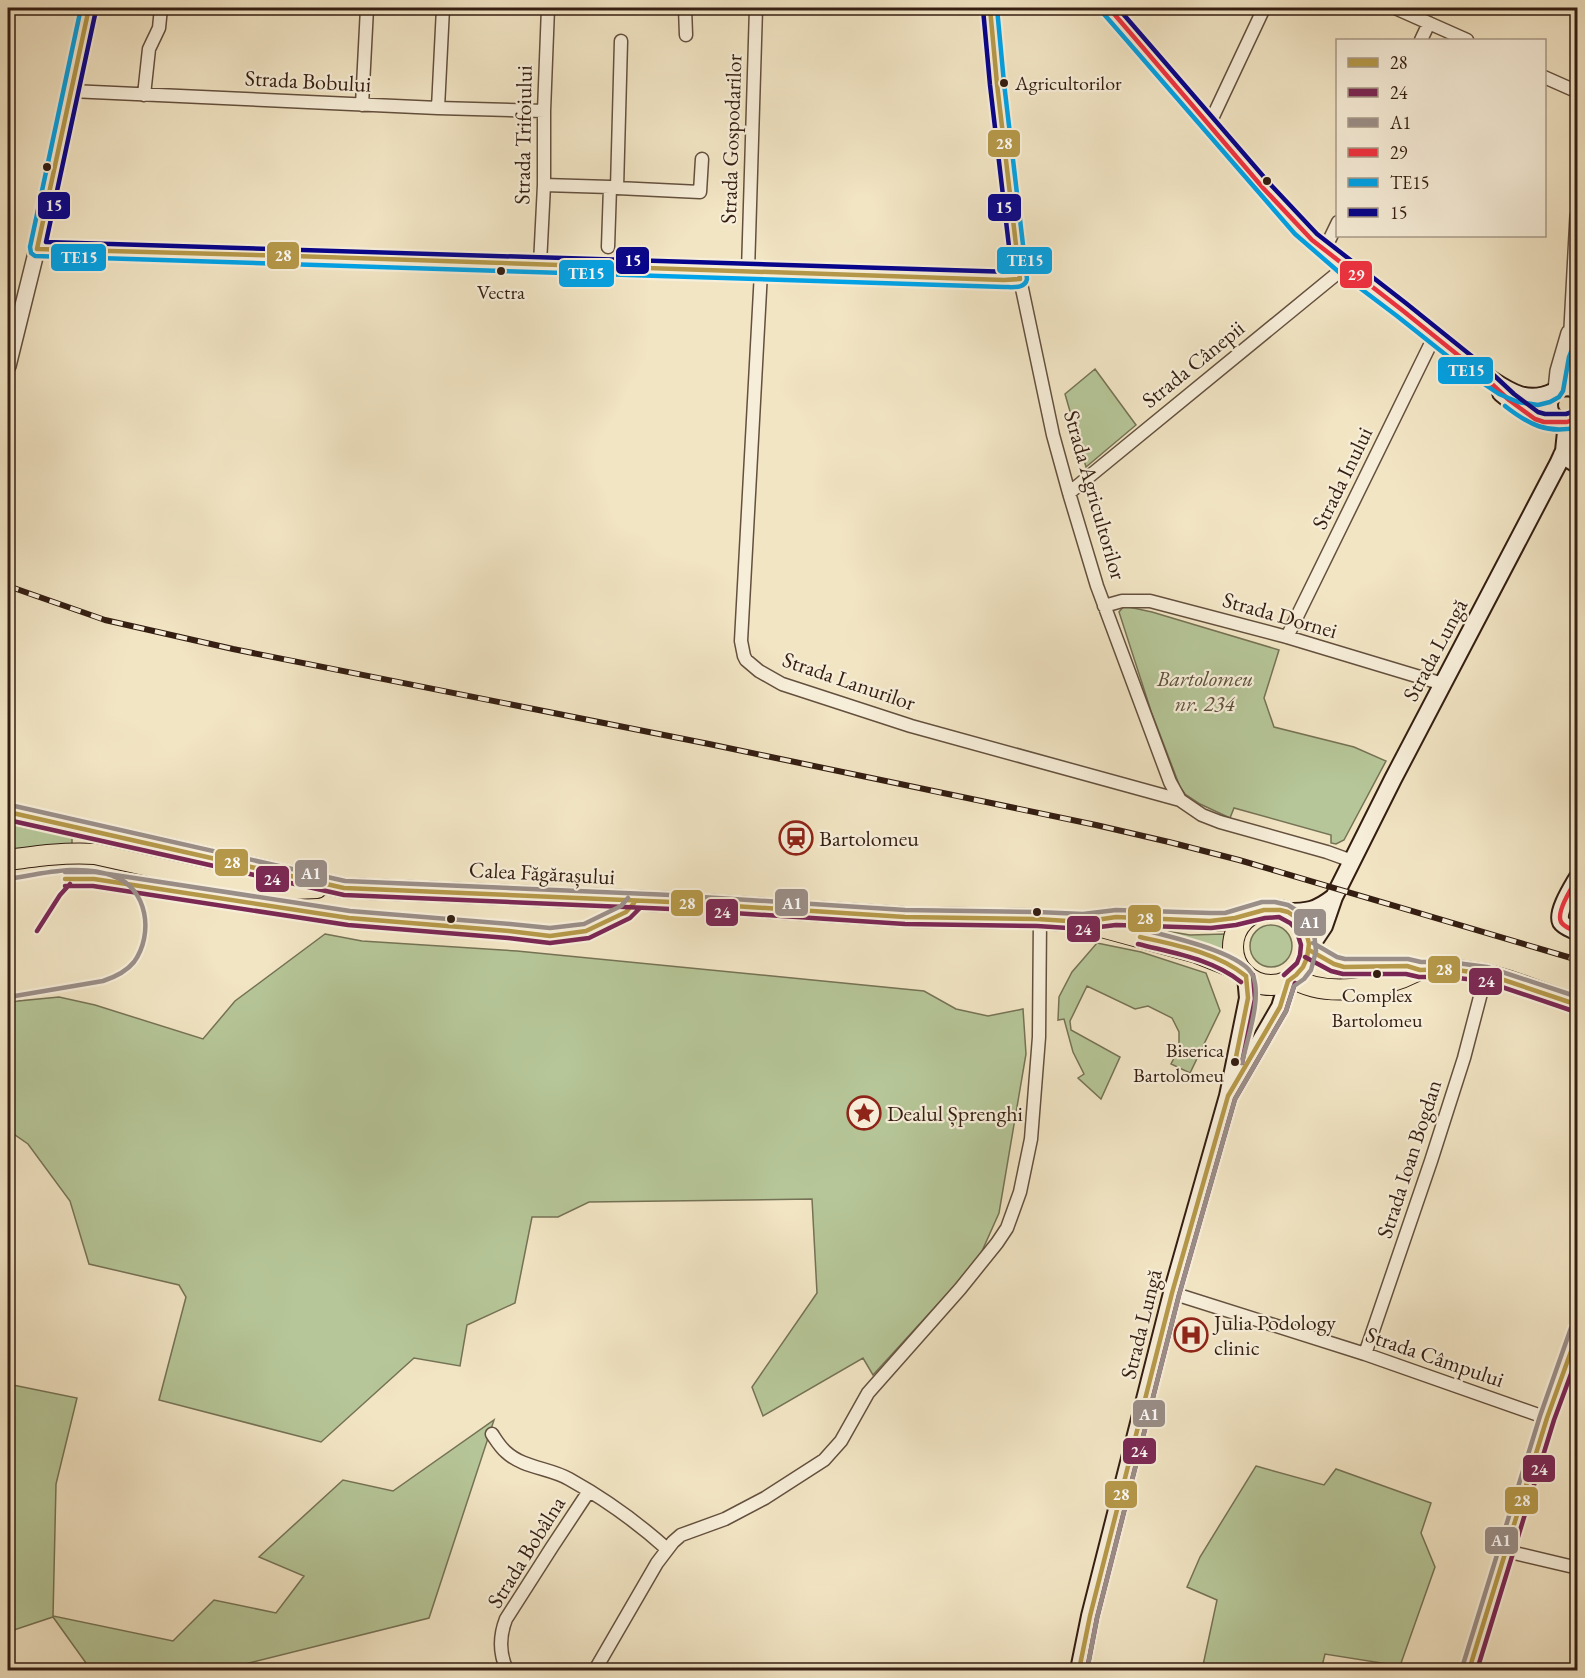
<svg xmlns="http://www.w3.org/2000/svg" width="1585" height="1678" font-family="'EB Garamond',serif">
  <rect width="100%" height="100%" fill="#f2e5c4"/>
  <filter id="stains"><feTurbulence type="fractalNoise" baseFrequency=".00333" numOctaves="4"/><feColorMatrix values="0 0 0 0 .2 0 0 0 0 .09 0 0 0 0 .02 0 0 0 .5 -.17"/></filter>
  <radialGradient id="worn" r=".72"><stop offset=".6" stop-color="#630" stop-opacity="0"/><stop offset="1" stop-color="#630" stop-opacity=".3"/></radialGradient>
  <path fill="#b6c698" stroke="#757255" stroke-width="1.5" d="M1095,369L1136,425L1086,467L1065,394Z
    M1124,606L1152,612L1279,650L1264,698L1274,727L1354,747L1386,761L1344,840L1336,844L1331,843V835L1234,808L1230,818L1200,804L1185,794L1180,787L1151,711L1119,612Z
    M13,825L72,837V845L9,854L14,836Z
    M1250 946a21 21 0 1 1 42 0a21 21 0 1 1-42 0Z
    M1148,928L1190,935L1225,934V955L1148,930Z
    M325,934L362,941L517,951L924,991L956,1009L988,1016L1023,1009L1026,1054L999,1213L978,1260L873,1375L863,1358L763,1416L752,1387L817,1293L812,1199L589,1202L558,1217H532L515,1303L467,1325L460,1366L414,1358L321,1442L159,1400L186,1297L179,1285L89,1264L70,1201L28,1144L8,1130V1002L59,997L95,1005L203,1039L235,1001Z
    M1097,943L1141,952L1206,973L1220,1011L1190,1073L1171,1064L1179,1048V1032L1172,1018L1148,1006L1135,1009L1087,986L1070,1021L1071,1030L1120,1057L1101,1099L1078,1078L1084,1074L1073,1052L1064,1019L1058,1020L1059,997L1072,972Z
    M8,1384L77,1398L56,1484L53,1616L173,1641L214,1600L276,1613L304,1576L259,1557L343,1480L393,1491L494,1420L429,1618L241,1665L212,1670H91L53,1617L8,1632Z
    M1256,1466L1324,1485L1336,1469L1431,1503L1421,1533L1435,1567L1400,1666L1325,1654L1321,1670H1202L1217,1600L1187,1587L1200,1557Z"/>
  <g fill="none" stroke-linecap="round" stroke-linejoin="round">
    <g stroke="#64503e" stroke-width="15">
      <path id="minor" d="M685,8L686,35
        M1395,8L1467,40
        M1421,40L1429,23
        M1544,77L1578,92
        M71,91L438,108L544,111
        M144,95L148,58L149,49L159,28L161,8
        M362,105L367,8
        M438,108L443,8
        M1209,125L1264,8
        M544,185L610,187L608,247
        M610,187L617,188L621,41
        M617,188L700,192L702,159
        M37,249L89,8
        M1324,251L1338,222
        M540,264L544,185V111L548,8
        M748,271L756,8
        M761,272L741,641L744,656L746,660L759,671L782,684L911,726L1180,800
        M1020,279L1053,435L1069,493L1097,586L1170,782L1180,800L1202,815L1220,822L1327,852L1352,861
        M1069,493L1345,267
        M1104,606L1122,601H1150L1287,637L1443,684
        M1287,637L1434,337
        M1172,1293L1365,1354L1547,1418
        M1365,1354L1431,1161L1464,1058L1486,974
        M492,1434C496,1440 500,1447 506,1452C523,1468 550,1468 569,1479C605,1499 637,1522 667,1549
        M1506,1551L1578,1568
        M507,1670C499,1653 499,1637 506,1619L552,1547L589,1491
        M595,1670L657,1563L673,1542L681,1535L725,1519L765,1498L824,1460L841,1441L868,1393L960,1289L997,1243L1007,1228L1020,1192L1031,1139L1039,1037L1040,919"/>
    </g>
    <g stroke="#64503e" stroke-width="18">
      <path id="tertiary" d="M8,366L37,249L294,256L1004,280L1020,279L997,84L990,8
        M1573,388L1574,335L1572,328L1578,216
        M1556,390L1558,371L1569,333"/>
    </g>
    <g stroke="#341e12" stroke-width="20">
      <path id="secondary" d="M1109,8L1209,125L1300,229L1345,267L1402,310L1479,372C1504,387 1523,406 1553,392
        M1574,349L1578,352
        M1578,391L1570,387L1559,388C1537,404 1555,432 1578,418
        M1501,393C1521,409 1534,424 1561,421
        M1562,455L1578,465
        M1578,877C1573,886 1556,912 1561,922C1564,927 1572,929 1578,932
        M1286,912C1308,912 1316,911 1334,897
        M1309,943L1316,938L1324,926L1334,897L1393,779L1558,464L1564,451L1567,422
        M1235,1085L1280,1007L1288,981
        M1079,1670L1090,1616L1172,1293L1228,1096L1248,998L1246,976
        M1469,1670L1547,1418L1578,1331"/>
    </g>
    <g stroke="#341e12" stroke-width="22">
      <path id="primary" d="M8,812L344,888L671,902L905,917L1037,919L1083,922L1116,917L1210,921L1226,920L1252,913
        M8,860C37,856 66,852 95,854L234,885L269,890L317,888
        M1233 947a38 38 0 1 1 76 0a38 38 0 1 1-76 0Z
        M1094,925L1197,953L1240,970
        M1309,950L1334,964L1344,967L1407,966L1420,970L1449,969L1486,974L1510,981L1578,1005
        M1293,978C1326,999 1384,988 1417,971"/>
    </g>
    <use href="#minor" stroke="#f7eed9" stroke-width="12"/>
    <use href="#tertiary" stroke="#f7eed9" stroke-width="15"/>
    <use href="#secondary" stroke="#f7eed9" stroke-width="16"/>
    <use href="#primary" stroke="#f2e5c4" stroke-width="20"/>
    <g stroke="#341e12" stroke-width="6">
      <path id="rail" d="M8,586L105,620L233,649L709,744L1096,825L1169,842L1239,860L1578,960"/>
    </g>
    <use href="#rail" stroke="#f7eed9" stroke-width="4" stroke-dasharray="11" stroke-linecap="butt"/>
    <g stroke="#f7eed9" stroke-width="9">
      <path id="bus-1" d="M990,8L997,84L1020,279
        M37,249L294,256L1004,280L1020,279
        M37,249L89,8
        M8,812L344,888L671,902L905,917L1037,919L1083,922L1116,917L1210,921L1235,918L1264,910H1280L1288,912L1295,917L1302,925L1307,935L1309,944L1307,958L1303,967L1296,975L1288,981
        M65,879H94L349,918L509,931L550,936L586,931L626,912L634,903
        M1140,937C1176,945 1216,952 1246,976
        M1309,950L1334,964L1344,967L1407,966L1420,970L1449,969L1486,974L1578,1005
        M1235,1062L1248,998L1246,976
        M1079,1670L1090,1616L1172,1293L1228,1096L1280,1007L1288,981
        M1469,1670L1547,1418L1578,1332"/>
    </g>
    <g stroke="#f7eed9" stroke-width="9">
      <path id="bus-2" d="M8,820L344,895L671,909L905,924L1037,926L1083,929L1116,925L1211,928L1236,925L1265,918L1279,917L1290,923L1296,929L1301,945L1300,955L1297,963L1284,975
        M65,886H93L348,925L508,938L550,943L589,938L630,918L640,908
        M37,931L60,895L70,884
        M1138,944C1173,953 1213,959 1241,982
        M1305,957L1331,971L1343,974H1406L1419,977H1449L1484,981L1576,1012
        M1242,1063L1255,999L1253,975
        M1087,1670L1097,1618L1179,1295L1235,1099L1286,1011L1295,983
        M1477,1670L1554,1420L1578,1355"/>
    </g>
    <g stroke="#f7eed9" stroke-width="9">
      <path id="bus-3" d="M10,805L345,881L671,895L905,910L1037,912L1083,914L1116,910L1210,913H1225L1262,902H1275L1288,905L1304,915L1311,924L1314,933L1316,951L1311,970L1304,979L1294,986L1286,1011L1235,1099L1179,1295L1097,1618L1087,1670
        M65,872H95L350,911L510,924L550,928L584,924L621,906L628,898
        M8,879C41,874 80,863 113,876C148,888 154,934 134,962C126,972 115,977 103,981L9,997
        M1141,929C1166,936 1244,952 1253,976C1262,999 1247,1039 1242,1063
        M1313,943L1337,957L1345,959H1408L1421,962H1449L1487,967L1578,997
        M1462,1668L1540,1416L1571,1328"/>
    </g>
    <g stroke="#f7eed9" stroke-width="9">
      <path id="bus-4" d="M1109,8L1264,189L1312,240L1402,310L1479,372L1509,400L1535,419L1544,422H1567L1578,418
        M1578,878C1572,887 1556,912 1561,922C1564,927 1572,930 1578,932"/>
    </g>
    <g stroke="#f7eed9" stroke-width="9">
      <path id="bus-5" d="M81,8L30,247L31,253L35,256L1004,287C1013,287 1025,289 1027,279L1004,83L997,8
        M1103,13L1295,234L1340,273L1397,316L1475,378L1499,394L1518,402L1538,405L1550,402L1559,397L1563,391L1569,357L1578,334
        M1505,406C1528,424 1548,435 1578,427"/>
    </g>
    <g stroke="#f7eed9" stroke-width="9">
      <path id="bus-6" d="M1118,8L1270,184L1317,234L1407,304L1484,366L1514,394L1538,412L1545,414H1566L1575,411
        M96,10L46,242L1012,272L990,85L983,9"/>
    </g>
    <use href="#bus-1" stroke="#b59849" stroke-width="4.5"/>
    <use href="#bus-2" stroke="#7b2854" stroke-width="4.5"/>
    <use href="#bus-3" stroke="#9a8e88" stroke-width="4.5"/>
    <use href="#bus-4" stroke="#ef3341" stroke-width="4.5"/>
    <use href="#bus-5" stroke="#00a3e8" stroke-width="4.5"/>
    <use href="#bus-6" stroke="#06048c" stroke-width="4.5"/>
  </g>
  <defs>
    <g id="station-ring" transform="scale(1.725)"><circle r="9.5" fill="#f7eed9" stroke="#8f2418" stroke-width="1.5"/><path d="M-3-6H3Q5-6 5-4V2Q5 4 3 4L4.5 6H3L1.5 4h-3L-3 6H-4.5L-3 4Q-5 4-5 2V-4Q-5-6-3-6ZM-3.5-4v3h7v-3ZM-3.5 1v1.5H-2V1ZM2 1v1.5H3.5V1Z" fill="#8f2418"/></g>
    <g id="sight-ring" transform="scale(1.725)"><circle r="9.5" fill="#f7eed9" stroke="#8f2418" stroke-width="1.5"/><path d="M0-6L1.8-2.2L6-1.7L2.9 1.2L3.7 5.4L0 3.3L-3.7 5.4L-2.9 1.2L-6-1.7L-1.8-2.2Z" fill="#8f2418"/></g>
    <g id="hospital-ring" transform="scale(1.725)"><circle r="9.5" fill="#f7eed9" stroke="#8f2418" stroke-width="1.5"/><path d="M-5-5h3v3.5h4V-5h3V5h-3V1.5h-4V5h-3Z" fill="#8f2418"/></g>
  </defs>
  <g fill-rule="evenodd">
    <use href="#station-ring" x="796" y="838"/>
    <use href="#sight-ring" x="864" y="1113"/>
    <use href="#hospital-ring" x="1191" y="1335"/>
  </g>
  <g fill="#341e12" stroke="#f7eed9" stroke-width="2">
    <circle cx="1004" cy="83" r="5"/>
    <circle cx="47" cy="167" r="5"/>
    <circle cx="1267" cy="181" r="5"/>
    <circle cx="501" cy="271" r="5"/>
    <circle cx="1037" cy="912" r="5"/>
    <circle cx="451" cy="919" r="5"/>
    <circle cx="1377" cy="974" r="5"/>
    <circle cx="1235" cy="1062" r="5"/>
  </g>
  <g text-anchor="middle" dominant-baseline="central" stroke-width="4.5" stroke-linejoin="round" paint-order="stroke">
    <g font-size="20" fill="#341e12" stroke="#f7eed9">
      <text x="1015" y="83" text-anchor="start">Agricultorilor</text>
      <text x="501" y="292">Vectra</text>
      <text x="1377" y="995">Complex<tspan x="1377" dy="25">Bartolomeu</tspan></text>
      <text x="1224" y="1050" text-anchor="end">Biserica<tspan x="1224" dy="25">Bartolomeu</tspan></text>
    </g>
    <g font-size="22" fill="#341e12" stroke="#f7eed9">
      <text transform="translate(308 81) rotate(3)">Strada Bobului</text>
      <text transform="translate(523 135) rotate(-89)">Strada Trifoiului</text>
      <text transform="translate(731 139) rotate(-88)">Strada Gospodarilor</text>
      <text transform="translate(1193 364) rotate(-39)">Strada Cânepii</text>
      <text transform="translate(1342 478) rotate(-64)">Strada Inului</text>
      <text transform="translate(1095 495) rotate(74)">Strada Agricultorilor</text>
      <text transform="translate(1280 615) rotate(16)">Strada Dornei</text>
      <text transform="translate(1435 650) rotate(-62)">Strada Lungă</text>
      <text transform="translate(849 681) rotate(19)">Strada Lanurilor</text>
      <text transform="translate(542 873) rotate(3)">Calea Făgărașului</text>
      <text transform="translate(1409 1159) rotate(-72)">Strada Ioan Bogdan</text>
      <text transform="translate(1141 1324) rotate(-76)">Strada Lungă</text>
      <text transform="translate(1435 1357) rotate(19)">Strada Câmpului</text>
      <text transform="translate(526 1552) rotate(-58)">Strada Bobâlna</text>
    </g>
    <g font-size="22" font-style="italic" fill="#5b503a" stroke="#f7eed9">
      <text x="1205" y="678">Bartolomeu<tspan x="1205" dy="25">nr. 234</tspan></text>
    </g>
    <g font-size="22" fill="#341e12" stroke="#f7eed9" text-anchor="start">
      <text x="819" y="838">Bartolomeu</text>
      <text x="887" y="1113">Dealul Șprenghi</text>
      <text x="1214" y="1322">Julia Podology<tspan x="1214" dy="25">clinic</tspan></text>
    </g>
  </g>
  <g stroke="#f7eed9" stroke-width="2">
    <rect x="987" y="129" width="34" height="29" rx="6" fill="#b59849"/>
    <rect x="37" y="191" width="34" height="29" rx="6" fill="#06048c"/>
    <rect x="987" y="193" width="35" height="29" rx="6" fill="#06048c"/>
    <rect x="266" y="241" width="34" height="29" rx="6" fill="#b59849"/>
    <rect x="50" y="243" width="57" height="29" rx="6" fill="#00a3e8"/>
    <rect x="615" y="246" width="35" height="29" rx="6" fill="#06048c"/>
    <rect x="996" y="246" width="57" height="29" rx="6" fill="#00a3e8"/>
    <rect x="558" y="259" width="57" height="29" rx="6" fill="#00a3e8"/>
    <rect x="1339" y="260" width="34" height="29" rx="6" fill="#ef3341"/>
    <rect x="1437" y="356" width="57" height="29" rx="6" fill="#00a3e8"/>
    <rect x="214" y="848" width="35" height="29" rx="6" fill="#b59849"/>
    <rect x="294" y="859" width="34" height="29" rx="6" fill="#9a8e88"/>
    <rect x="255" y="865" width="35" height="28" rx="6" fill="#7b2854"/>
    <rect x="774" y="888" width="35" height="29" rx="6" fill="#9a8e88"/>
    <rect x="670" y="889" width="34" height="28" rx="6" fill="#b59849"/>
    <rect x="705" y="898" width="34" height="29" rx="6" fill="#7b2854"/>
    <rect x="1127" y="904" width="35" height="29" rx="6" fill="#b59849"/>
    <rect x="1293" y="908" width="34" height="29" rx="6" fill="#9a8e88"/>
    <rect x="1066" y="915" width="35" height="28" rx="6" fill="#7b2854"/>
    <rect x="1427" y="955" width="34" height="29" rx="6" fill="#b59849"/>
    <rect x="1468" y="967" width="35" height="29" rx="6" fill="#7b2854"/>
    <rect x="1132" y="1399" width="34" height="29" rx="6" fill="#9a8e88"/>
    <rect x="1122" y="1437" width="35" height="28" rx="6" fill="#7b2854"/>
    <rect x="1522" y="1454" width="34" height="29" rx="6" fill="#7b2854"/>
    <rect x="1104" y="1480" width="34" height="29" rx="6" fill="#b59849"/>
    <rect x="1504" y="1486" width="35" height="29" rx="6" fill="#b59849"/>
    <rect x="1484" y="1526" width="35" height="29" rx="6" fill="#9a8e88"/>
  </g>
  <g font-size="16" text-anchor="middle" font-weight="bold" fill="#fff">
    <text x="1004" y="149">28</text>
    <text x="54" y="211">15</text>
    <text x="1004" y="213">15</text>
    <text x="283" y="261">28</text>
    <text x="79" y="263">TE15</text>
    <text x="633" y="266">15</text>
    <text x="1025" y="266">TE15</text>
    <text x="586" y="279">TE15</text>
    <text x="1356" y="280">29</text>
    <text x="1466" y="376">TE15</text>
    <text x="232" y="868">28</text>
    <text x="311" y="879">A1</text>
    <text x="272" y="885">24</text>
    <text x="792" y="909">A1</text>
    <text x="687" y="909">28</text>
    <text x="722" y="918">24</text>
    <text x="1145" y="924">28</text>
    <text x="1310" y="928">A1</text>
    <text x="1083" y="935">24</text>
    <text x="1444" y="975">28</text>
    <text x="1486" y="987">24</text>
    <text x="1149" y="1420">A1</text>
    <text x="1139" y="1457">24</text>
    <text x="1539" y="1475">24</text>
    <text x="1121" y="1500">28</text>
    <text x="1522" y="1506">28</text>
    <text x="1501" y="1546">A1</text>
  </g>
  <rect width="1585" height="1678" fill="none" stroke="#f2e5c4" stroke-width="30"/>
  <rect x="9" y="9" width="1567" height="1660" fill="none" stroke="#341e12" stroke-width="3"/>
  <rect x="15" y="15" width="1555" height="1648" fill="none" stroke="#341e12" stroke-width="1.5"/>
  <rect x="1336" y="39" width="210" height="198" fill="#f7eed9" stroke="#a99b89" stroke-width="1.5"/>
  <rect x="1348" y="58" width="30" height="9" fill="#b59849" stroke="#a99b89" stroke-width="1.5"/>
  <text x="1390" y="69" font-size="18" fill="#341e12">28</text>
  <rect x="1348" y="88" width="30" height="9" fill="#7b2854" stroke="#a99b89" stroke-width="1.5"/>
  <text x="1390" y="99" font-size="18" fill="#341e12">24</text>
  <rect x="1348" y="118" width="30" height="9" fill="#9a8e88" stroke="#a99b89" stroke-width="1.5"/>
  <text x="1390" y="129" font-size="18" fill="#341e12">A1</text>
  <rect x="1348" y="148" width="30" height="9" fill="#ef3341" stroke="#a99b89" stroke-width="1.5"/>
  <text x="1390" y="159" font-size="18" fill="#341e12">29</text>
  <rect x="1348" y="178" width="30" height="9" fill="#00a3e8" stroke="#a99b89" stroke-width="1.5"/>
  <text x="1390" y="189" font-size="18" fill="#341e12">TE15</text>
  <rect x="1348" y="208" width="30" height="9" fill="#06048c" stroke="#a99b89" stroke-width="1.5"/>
  <text x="1390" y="219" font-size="18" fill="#341e12">15</text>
  <rect width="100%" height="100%" filter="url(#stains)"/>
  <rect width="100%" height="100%" fill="url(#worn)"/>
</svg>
